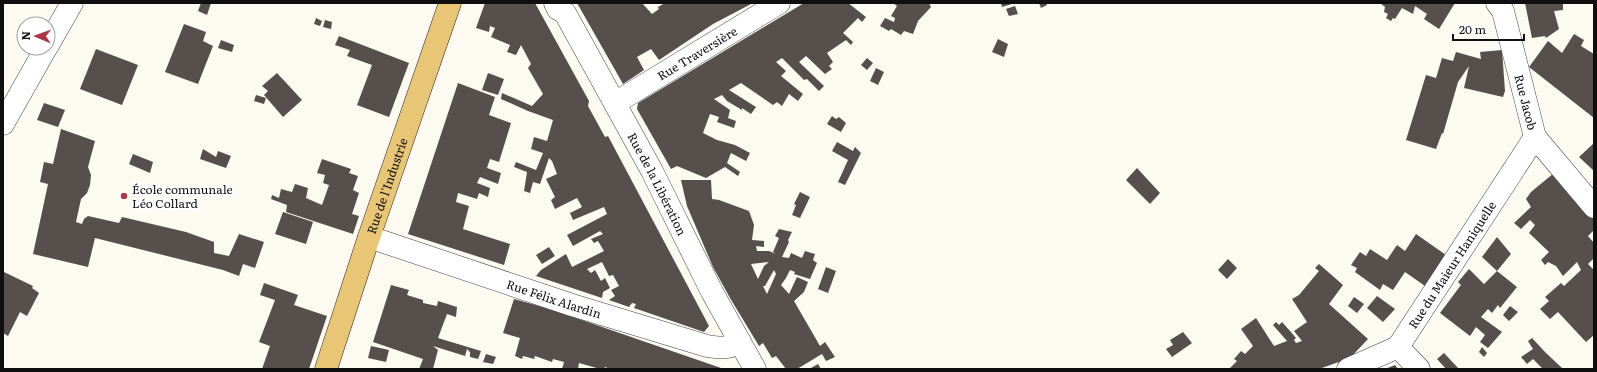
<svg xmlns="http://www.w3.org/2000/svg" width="1597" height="372" font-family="Literata,serif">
  <rect width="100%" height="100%" fill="#fdfaf2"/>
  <path fill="#564f4c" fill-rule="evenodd" d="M201,3H211L207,15L198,11Z
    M485,3H535L589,101L588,106L605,137L608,136L709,326L704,332L634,308L636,304L632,303L629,307L609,300L615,296L611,290L619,286L613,275L609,276L602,262L587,269L591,273L595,270L601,281L605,278L610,288L603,292L602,298L536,276L541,270L566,254L572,267L604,251L598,241L594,243L591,239L603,234L600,231L573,246L567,235L607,214L604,207L573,220L570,213L582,207L577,198L555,209L551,200L555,197L546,179L557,174L552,161L549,158L540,184L533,182L530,193L524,191L527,172L514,167L516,162L536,170L543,153L531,149L534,137L547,141L553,120L528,111L501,99L502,93L532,106L543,94L528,68L531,64L521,45L516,55L507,52L510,45L491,37L495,28L490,26L489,32L476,28Z
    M577,3H642L652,14L659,9L658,7L665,3H753L713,24L659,60L651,49L637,57L644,70L623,84Z
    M804,3H848L866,17L862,22L858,18L843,33L853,42L851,45L846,40L827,53L833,62L829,66L832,69L825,74L806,56L799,62L824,86L819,91L807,79L804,80L782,58L776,62L786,71L781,76L803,94L798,101L789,94L782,106L777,102L773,105L741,83L729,90L756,107L751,114L742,108V110L727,101L722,95L714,99L730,110L728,118L736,121L734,128L717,122L719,117L710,114L703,133L717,140L735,145L750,153L746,161L731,153L727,163L740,172L738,176L725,167L706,178L677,166L671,169L637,109L638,103Z
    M893,3H929L931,7L918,21L913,34L904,31L901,35L891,29L889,31L880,26L885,18L894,22L895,18L891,16L897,6Z
    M1001,3H1015L1002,7Z
    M1039,3H1046L1047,5L1041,8Z
    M1380,3H1455L1439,29L1424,19L1427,14L1415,6L1413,14L1402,8L1395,19L1393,18L1391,21L1386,18L1388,14L1384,12L1385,7Z
    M1525,3H1563V10L1554,11L1559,29L1546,38L1545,36L1532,38Z
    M1015,6L1018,14L1009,16L1006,9Z
    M316,18L322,21L320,26L314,24Z
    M325,20L332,22L331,29L323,27Z
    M184,24L206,32L203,41L213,46L198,84L165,72Z
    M1574,34L1584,40L1581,46L1594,54V118L1529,67L1548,41L1562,53Z
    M339,36L409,63L389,117L357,105L372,65L347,56L350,50L335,45Z
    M998,39L1008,44L1004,57L992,52Z
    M221,40L234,45L232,52L218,48Z
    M96,49L138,65L122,105L80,89Z
    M1502,50L1505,91L1503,97L1464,88L1469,66L1458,82L1443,134L1442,133L1436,149L1406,140L1426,75L1436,78L1442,58L1453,61L1456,52L1481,59L1480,52Z
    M867,58L873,63L867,70L861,65Z
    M876,68L884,72L878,85L870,81Z
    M277,73L302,100L283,117L264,95L268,91L262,86Z
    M488,73L504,79L498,95L482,90Z
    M458,83L495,97L489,115L511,123L499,162L490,159L487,168L501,173L498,184L480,177L477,183L490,188L488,197L479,193L477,199L458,193L456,202L469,206L463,229L510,244L504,265L408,234Z
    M256,95L266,98L264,104L254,101Z
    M44,103L65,110L58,127L37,120Z
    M832,116L836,119L839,117L846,123L841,132L827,124Z
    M61,129L95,141L88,167L91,175L90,185L87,193L81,199L76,222L82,224L84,219L88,216L119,223L122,217L186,232L214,242V253L229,256L239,234L264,242L255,268L243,264L239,276L223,270L95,238L88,267L33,254L48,184L40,182L44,162L53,164Z
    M837,142L853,151L855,147L861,153L845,185L838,182L848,160L832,151Z
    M1594,143V171L1579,157Z
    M203,149L216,157L218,151L231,156L226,168L200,159Z
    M133,154L153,162L150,173L129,164Z
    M322,159L351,169L349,173L358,176L353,190L359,193L352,214L359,216L353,234L286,212L287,205L271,199L272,195L279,198L281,189L292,192L295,184L308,188L306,198L322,205L329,185L323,183L325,175L317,173Z
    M1137,168L1160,193L1150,204L1126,180Z
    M1554,173L1594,213V230L1588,236L1594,243V258L1588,264L1594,270V335L1586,342L1558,312L1550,319L1540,309L1549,301L1545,297L1561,283L1564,286L1581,270L1577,262L1563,276L1556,266L1548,262L1545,265L1541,260L1549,252L1529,233L1535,225L1530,220L1521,229L1514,223L1531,207L1526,199L1531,192Z
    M681,180H711L712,199L719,200L749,211L754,225L752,240L764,241V247L756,246L757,251H769L776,254L773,252L779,238L775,236L779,229L792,232L788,240L789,242L782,257L789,258L791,253L802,258L805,251L815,254L813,260L817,263L810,279L794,274L795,272L790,270L786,278L781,285L789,294L797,277L808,282L804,292L794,301L820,346L825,342L835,357L826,361L822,354L797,369H786L776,356L772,358L763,343L759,346L730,298L713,267L687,206ZM769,262L764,266L758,279L751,264ZM774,270L776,274L767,294L763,286H765Z
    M800,192L810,197L800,218L792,215L796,205L794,204Z
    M283,212L313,222L306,244L275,234Z
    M1416,234L1446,255L1425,286L1405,272L1393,290L1383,284L1380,290L1355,272L1357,268L1351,265L1360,252L1366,256L1370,249L1387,260L1397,245L1405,251Z
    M1497,237L1511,254L1497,271L1517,287L1500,308L1498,305L1492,313L1488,309L1481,317L1502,332L1488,348L1480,342L1485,335L1476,327L1470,336L1440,313L1461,285L1458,282L1469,269L1484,284L1497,271L1482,257Z
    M549,247L555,256L542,264L536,255Z
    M1228,259L1237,268L1227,279L1218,270Z
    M1319,264L1343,285L1329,304L1368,339L1350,358L1319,369H1229L1237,361L1234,359L1241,351L1245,354L1253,346L1241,329L1256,318L1274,346L1287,341L1273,325L1276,322L1279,325L1282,322L1290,331L1296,338L1294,340L1296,343L1302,341L1294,331L1307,322L1292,299L1299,295L1319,271L1315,268Z
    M826,267L836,271L828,293L818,289Z
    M4,272L33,286L32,288L39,293L27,316L20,312L8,336L3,333V274Z
    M264,283L298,295L294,305L327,316L309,369H262L270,346L259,342L275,300L260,295Z
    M391,285L409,290L407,295L423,300V303L437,306L438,301L457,307L456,317L447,314L438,338L481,351L478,359L470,357V352L467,349L465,356L433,346L438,350L433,369H419L423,359L373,342Z
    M1377,296L1395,309L1383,322L1367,308Z
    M1354,297L1364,304L1357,313L1348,306Z
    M514,299L550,309L724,369H610L605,367L604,369H600L579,363L578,369H562L564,362L553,359L552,362L535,356L534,359L523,356L522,359L515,356L520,338L503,333Z
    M1510,306L1518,312L1509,321L1503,315Z
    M1183,332L1192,343L1172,357L1166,349L1173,345L1170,340Z
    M1532,338L1545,352L1562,368L1543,369L1533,359L1527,364L1521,357L1533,349L1528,341Z
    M371,346L389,350L386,362L368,358Z
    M1482,347L1487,353L1484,357L1479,352Z
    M1444,353L1459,369H1446L1437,359Z
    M486,354L496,357L493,364L483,362Z
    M818,364L821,369H809Z
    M1395,365L1398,369H1385Z"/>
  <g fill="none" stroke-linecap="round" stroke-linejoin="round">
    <g stroke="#424242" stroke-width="23">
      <g id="minor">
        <path id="s1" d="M555,3L558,9L565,13L652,171L712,292L755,369"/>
        <path id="s2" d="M1497,3L1503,11L1535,137L1594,207"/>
        <path d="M48,45L72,3"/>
        <path id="s3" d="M615,103L779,3"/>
        <path d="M3,124L46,48"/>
        <path id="s4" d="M369,237L572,305L707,346C720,348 728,349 740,342"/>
        <path d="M1398,347L1419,369"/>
        <path id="s5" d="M1348,369L1398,347L1535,137"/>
      </g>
    </g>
    <g stroke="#202020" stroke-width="23">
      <g id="major">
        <path id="s6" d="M326,369L369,237L450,3"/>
      </g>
    </g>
    <use href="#minor" stroke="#fff" stroke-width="22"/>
    <use href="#major" stroke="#e9c576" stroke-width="22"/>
  </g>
  <circle fill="#b03645" stroke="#fff" stroke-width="1.5" cx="124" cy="196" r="4"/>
  <g text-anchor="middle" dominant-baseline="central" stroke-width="4" stroke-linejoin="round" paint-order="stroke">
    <g font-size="12" fill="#0f0f0f" stroke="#fff">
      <text stroke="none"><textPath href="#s3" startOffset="96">Rue Traversière</textPath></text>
      <text stroke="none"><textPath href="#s2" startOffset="104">Rue Jacob</textPath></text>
      <text stroke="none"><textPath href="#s1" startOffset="209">Rue de la Libération</textPath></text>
      <text stroke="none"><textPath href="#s6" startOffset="193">Rue de l'Industrie</textPath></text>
      <text stroke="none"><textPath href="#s5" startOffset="153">Rue du Maieur Haniquelle</textPath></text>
      <text stroke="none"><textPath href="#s4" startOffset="195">Rue Félix Alardin</textPath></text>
    </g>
    <g font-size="12" fill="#0f0f0f" stroke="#fff" text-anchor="start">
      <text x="132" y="189">École communale<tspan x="132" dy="14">Léo Collard</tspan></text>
    </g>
  </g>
  <rect width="1597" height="372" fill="none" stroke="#0f0f0f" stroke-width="8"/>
  <g transform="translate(36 36) rotate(272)"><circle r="19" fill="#ffffff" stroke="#9f9f9f"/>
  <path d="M0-3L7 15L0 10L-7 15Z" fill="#b03645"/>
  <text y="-6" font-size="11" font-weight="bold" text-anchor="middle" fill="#0f0f0f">N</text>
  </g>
  <path d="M1453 34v6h71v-6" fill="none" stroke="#0f0f0f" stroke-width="2"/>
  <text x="1459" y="34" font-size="12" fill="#0f0f0f" stroke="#ffffff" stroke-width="3" paint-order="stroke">20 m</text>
</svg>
